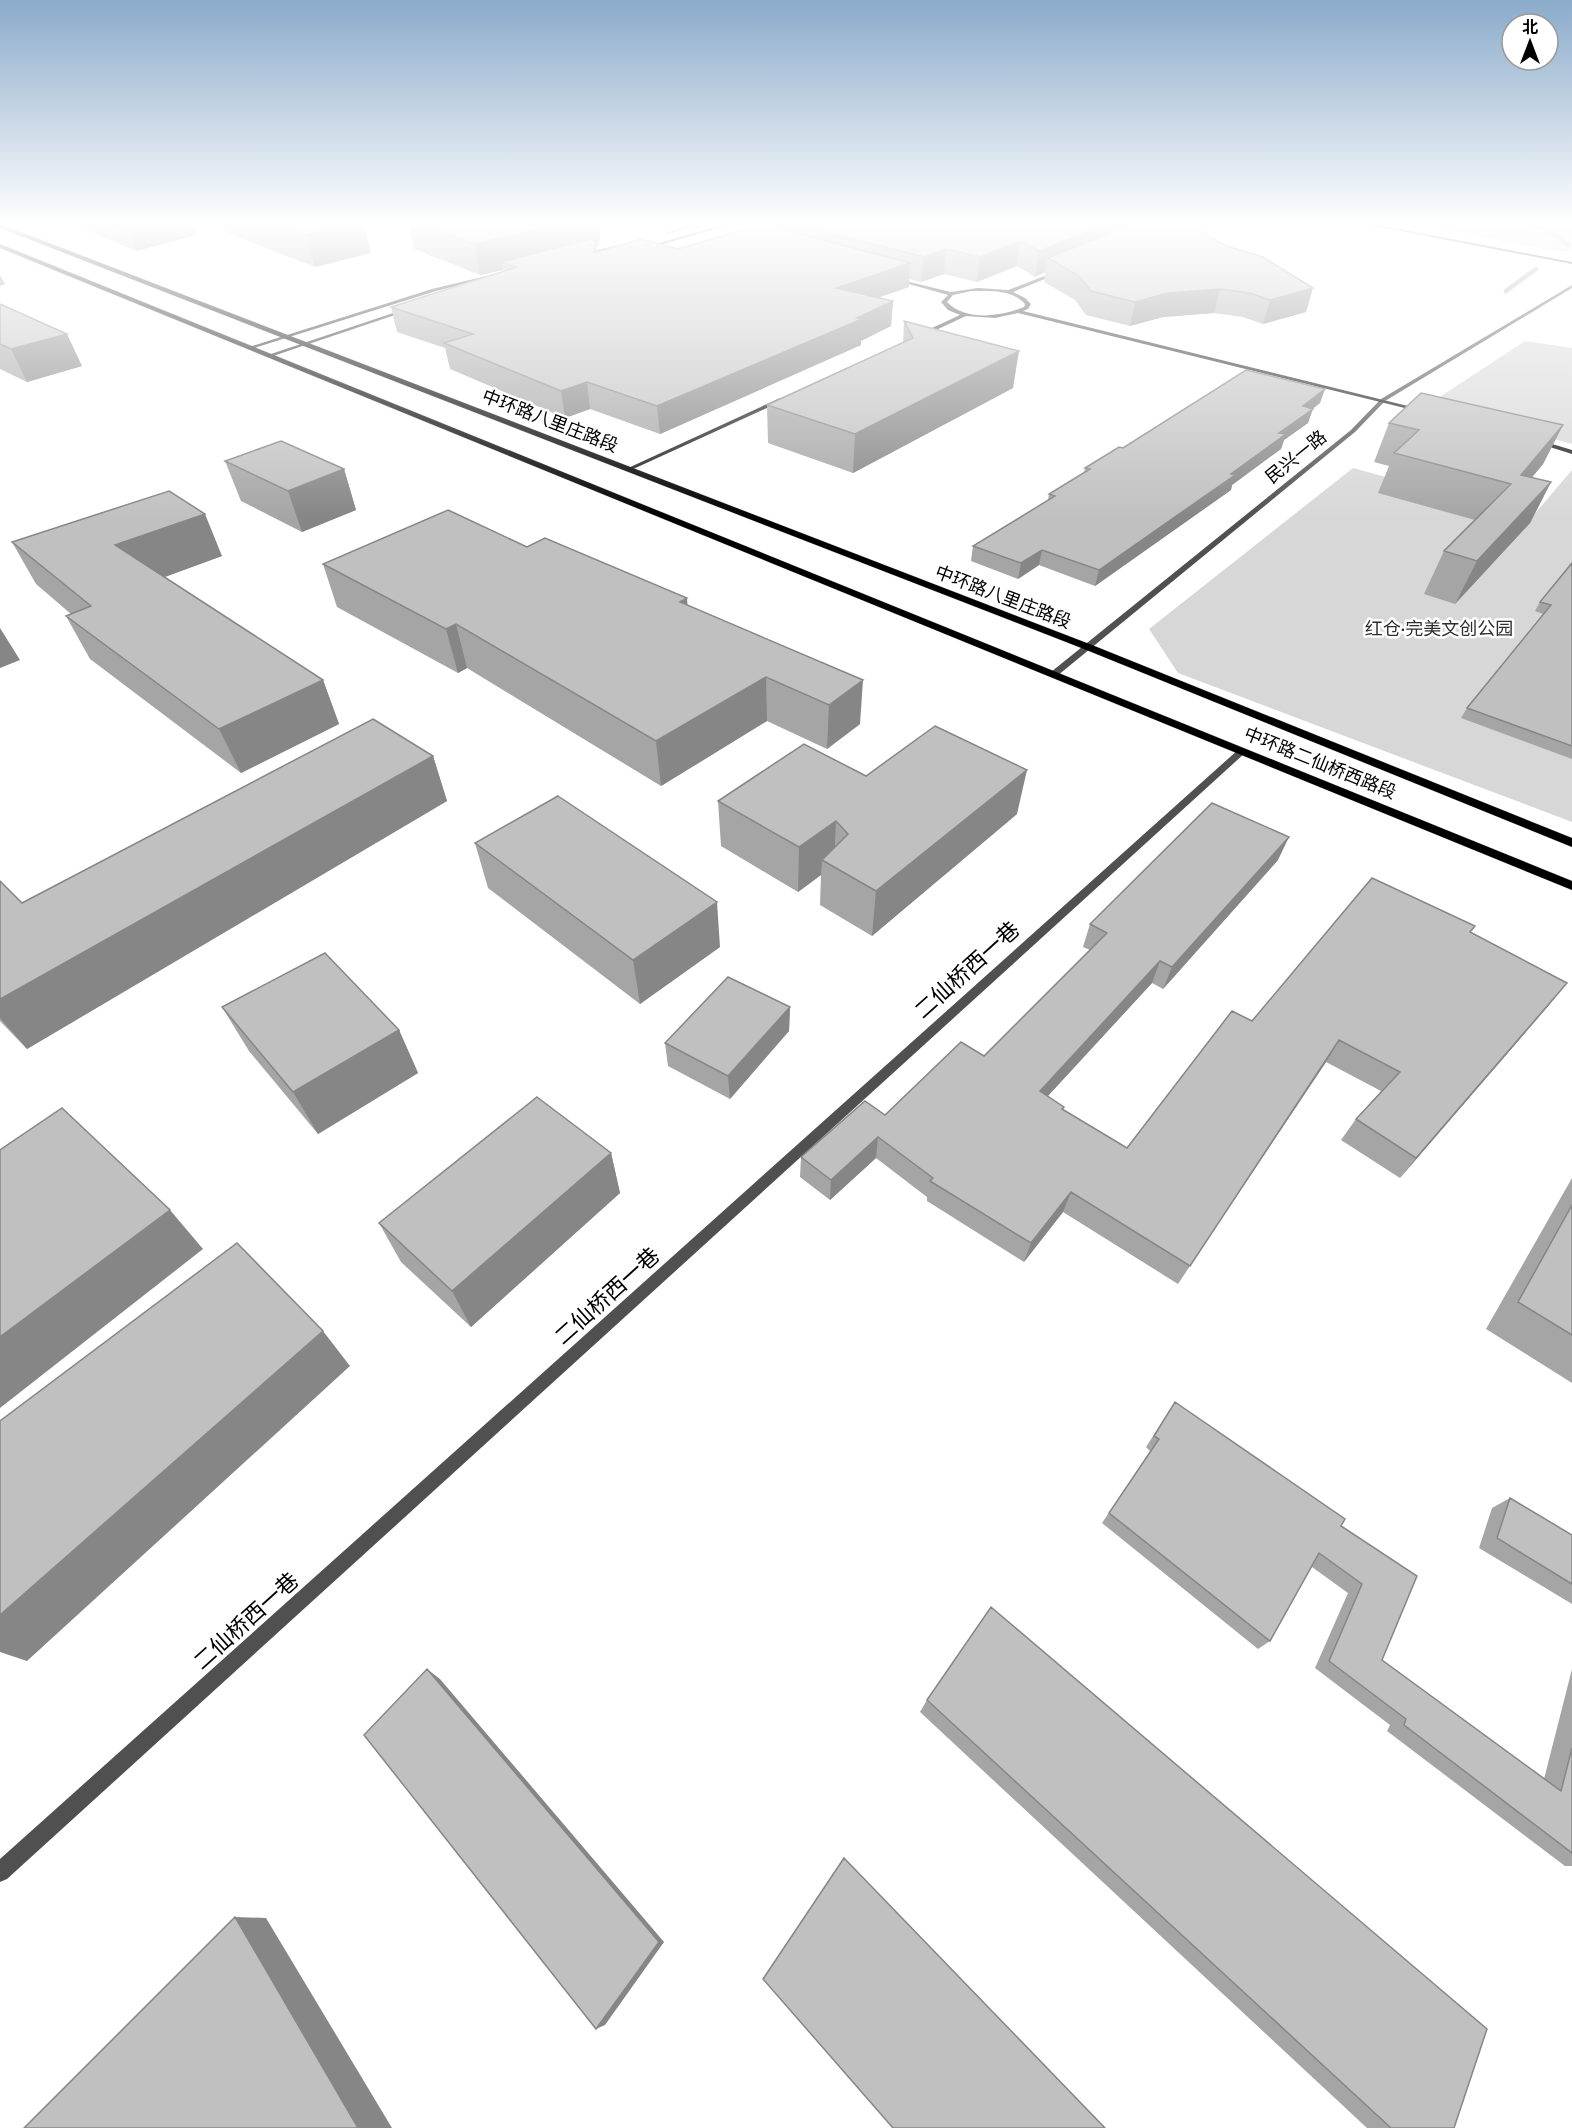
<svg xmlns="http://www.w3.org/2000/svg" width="1572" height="2128" font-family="Cabin,'Noto Sans SC',sans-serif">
  <rect width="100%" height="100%" fill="#fff"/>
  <path fill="#d7d7d7" d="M1397,221H1572V251H1555Z
    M1525,341L1572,348V444L1438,408L1432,402Z
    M1353,468L1532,517L1572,470V822L1178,673L1149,629Z"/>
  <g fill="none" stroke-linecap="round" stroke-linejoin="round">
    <path stroke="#9e9e9e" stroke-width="4.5" d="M1524,221L1555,234L1568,245
      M1506,291L1536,269"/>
    <g stroke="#dbdbdb" stroke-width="1">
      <path id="primary" d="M0,224L1092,645L1572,838V847L1084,649L0,228Z
        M0,244L1572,881V890L0,248Z"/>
    </g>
    <path fill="#505050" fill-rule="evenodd" d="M1572,285V288L1385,401L1355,432L1057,676H1051V672L1351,430L1381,399Z
      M1242,748L1247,751L1245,753L7,1879L0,1882V1859L1239,749Z"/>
    <path fill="#1d1d1d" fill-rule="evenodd" d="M706,221H714L667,234L665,233Z
      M735,221H743L646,249L642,248Z
      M1179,221H1185L1167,230L1163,229Z
      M1348,221H1359L1572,262V264Z
      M639,240L641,242L583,255L581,254Z
      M1060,270L1062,272L1013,292L1025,298L1031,304L1028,309L1023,311L1424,410L1421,412L1018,313L995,318L966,316L921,337L919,334L960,315L948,310L941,302L948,295L891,279L893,278L951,292L978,288L1008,290ZM971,291C990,291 1012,289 1025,304L1024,307C1001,317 965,321 947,302L953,295Z
      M499,273L501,275L436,291L254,348L249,347L432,289Z
      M405,309L410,310L273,356L268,355Z
      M780,398L782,401L631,470L626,469Z
      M1539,440L1572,450V454L1537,443V441Z"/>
    <use href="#primary" fill="#000" fill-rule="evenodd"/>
  </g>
  <path fill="#a5a5a5" d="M66,221H193L197,235L136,251Z
    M221,221H363L371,253L315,267L225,232Z
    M407,221H599L600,236L599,246L596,247L597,252L678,249L766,225V221H1137L1136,223L1209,237L1306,312L1263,324L1243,317L1214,313L1163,317L1130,326L1086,315L1075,300L1044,282L1045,272L1035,277L1017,266L977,282L944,274L921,282L909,279V287L877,298L893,301L891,326L861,341V345L660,434L590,409L565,418L450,369L445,348L397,332L391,307L503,272V270L480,275L414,249Z
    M0,304L82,366L27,382L0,369Z
    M904,321L1013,388L853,473L768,443L767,405L903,343Z
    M1320,403L1312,409L1308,423L1284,440L1281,449L1232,485L1231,490L1095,586L1039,565L1018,579L971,561L973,546L1048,500L1049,494L1084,473L1085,468L1123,448Z
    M1389,423L1563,425L1543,464L1532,477L1551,482L1530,523L1455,604L1424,594L1444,551L1475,520L1378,493L1389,466L1374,462Z
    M225,461L344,469L356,510L302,532L241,501Z
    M12,542L222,556L164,577L323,680L339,724L241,773L90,659L66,616L71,614L36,584Z
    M527,547L688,605L860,724L827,749L767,721L661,786L467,668L458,673L337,607L323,564Z
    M1572,563V759L1461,718L1467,708L1543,614L1535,611L1540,602Z
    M433,756L447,801L27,1049L0,1021V881L22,903Z
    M866,776L1017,814L872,936L820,905L821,875L798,892L721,846L718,801Z
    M475,843L720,947L640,1004L488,888Z
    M1278,860L1163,989L1152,983L1048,1096L1064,1107L1063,1110L1127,1148L1252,1021L1470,932L1549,1005L1400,1178L1341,1140L1356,1119L1381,1091L1326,1062L1178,1284L1063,1212L1024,1262L927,1201V1197L876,1158L830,1200L800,1177L801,1157L885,1115L984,1056L1090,950L1083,947L1090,924Z
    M222,1007L399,1030L418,1073L318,1134L249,1051Z
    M790,1007L789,1031L730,1099L668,1066L665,1043Z
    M611,1153L620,1193L471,1327L401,1262L379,1223Z
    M1572,1178V1383L1486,1329Z
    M1175,1402L1341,1526L1417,1576L1382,1660L1544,1779L1572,1669V1866H1565L1387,1731L1390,1725L1315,1668L1348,1593L1312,1567L1270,1641L1258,1649L1102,1523L1150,1451L1146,1447L1167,1414Z
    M1510,1498L1572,1535V1604L1479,1548L1492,1508Z
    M927,1700L1454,2128H1367L920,1712Z"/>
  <path fill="#868686" d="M165,221H193L197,235L136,251L129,230Z
    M363,221L371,253L315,267L306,235Z
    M577,221H599L600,236L599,246L596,247L598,261L501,262L503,270L480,275L474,244Z
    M1099,221H1137L1133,237L1048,258L1045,272L1035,277L1039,251Z
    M1021,241L1017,266L977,282L980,257Z
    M946,249L944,274L921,282L924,257Z
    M910,263L909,287L836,312V288Z
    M0,275L5,284L0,286Z
    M1313,288L1306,312L1263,324L1270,300Z
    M1220,289L1214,313L1163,317L1130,326L1135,302L1168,293Z
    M893,301L891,326L861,341V345L660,434L657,406L857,318Z
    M67,334L82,366L27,382L11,349Z
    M1019,351L1013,388L853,473L855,434Z
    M587,382L590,409L565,418L561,391Z
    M1325,389L1320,403L1310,411L1313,409L1308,423L1284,440L1281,449L1232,485L1231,490L1095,586L1099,570L1231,474L1279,433L1303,406Z
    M1563,425L1543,464L1501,515L1521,475Z
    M344,469L356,510L302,532L288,491Z
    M1551,482L1530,523L1455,604L1477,561Z
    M205,514L222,556L135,588L115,545Z
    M1042,550L1039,565L1018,579L1021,563Z
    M687,598L690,641L680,602Z
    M456,624L467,668L458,673L446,629Z
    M0,628L20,660L0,668Z
    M766,677L767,721L661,786L656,741Z
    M323,680L339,724L241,773L219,729Z
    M863,680L860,724L827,749L829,705Z
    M433,756L447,801L27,1049L0,1018V999Z
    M1027,770L1017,814L872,936L876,891Z
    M836,821L834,866L822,860L821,875L798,892L799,847Z
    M1289,837L1278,860L1163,989L1172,967Z
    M717,902L720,947L640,1004L633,960Z
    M1160,961L1152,983L1033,1112L1040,1091Z
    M1567,983L1549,1005L1400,1178L1416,1158Z
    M790,1007L789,1031L730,1099L728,1076Z
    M399,1030L418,1073L318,1134L293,1092Z
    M1339,1040L1326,1062L1178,1284L1190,1266Z
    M878,1137L876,1158L830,1200L831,1180Z
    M611,1153L620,1193L471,1327L452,1291Z
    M1071,1192L1063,1212L1024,1262L1031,1243Z
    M170,1210L203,1249L0,1408V1337Z
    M323,1331L350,1366L27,1661L0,1652V1615Z
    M427,1669L440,1679L664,1942L605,2025L596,2029Z
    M235,1917L266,1918L392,2128H358Z"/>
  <path fill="#c0c0c0" stroke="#868686" stroke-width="1.5" d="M106,221H165L129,230Z
    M269,221H363L306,235Z
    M411,221H577L474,244Z
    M781,221H1116L1039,251L1021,241L980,257L946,249L924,257Z
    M1141,221H1169L1185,225L1206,233L1209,237L1227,246L1263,257L1313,288L1270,300L1250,293L1220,289L1168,293L1135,302L1091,291L1079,276L1048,258Z
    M762,224L910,263L836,288L893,301L857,318L862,319L657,406L587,382L561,391L444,343L473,334L391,307L517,267L501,262L595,238L594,253L641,239L678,249Z
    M0,304L67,334L11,349L0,344Z
    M904,321L1019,351L855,434L767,405L913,338Z
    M1246,370L1325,389L1303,406L1313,409L1279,433L1286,434L1231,474L1235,475L1099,570L1042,550L1021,563L973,546L1055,496L1049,494L1090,469L1085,468L1119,447L1123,448Z
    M1421,393L1563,425L1521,475L1551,482L1477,561L1444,551L1511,484L1394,453L1419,430L1389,423Z
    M281,441L344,469L288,491L225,461Z
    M169,491L205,514L115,545L323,680L219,729L66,616L91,606L12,542Z
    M448,510L527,547L545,538L687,598L680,602L863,680L829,705L766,677L656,741L456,624L446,629L323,564Z
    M1572,563V746L1467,708L1551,605L1540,602Z
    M373,719L433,756L0,999V881L22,903Z
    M935,726L1027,770L876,891L822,860L848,834L836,821L799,847L718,801L804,744L866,776Z
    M558,796L717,902L633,960L475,843Z
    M1212,803L1289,837L1172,967L1160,961L1040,1091L1064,1107L1062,1109L1127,1148L1232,1011L1252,1021L1372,878L1475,926L1470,932L1567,983L1416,1158L1356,1119L1400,1072L1339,1040L1190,1266L1071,1192L1031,1243L930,1181L933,1178L878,1137L831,1180L801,1157L865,1101L885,1115L961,1042L984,1056L1107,933L1090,924Z
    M325,953L399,1030L293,1092L222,1007Z
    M728,977L790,1007L728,1076L665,1043Z
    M537,1097L611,1153L452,1291L379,1223Z
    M62,1108L170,1210L0,1337V1150Z
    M1572,1205V1335L1518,1302Z
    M237,1243L323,1331L0,1615V1421Z
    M1175,1402L1345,1519L1341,1526L1417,1576L1382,1660L1561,1791L1572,1748V1853L1404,1725L1406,1719L1329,1661L1362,1584L1319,1553L1270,1641L1109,1513L1159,1439L1154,1436Z
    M1510,1498L1572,1535V1584L1497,1538Z
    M991,1607L1487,2029L1454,2128H1391L927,1700Z
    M427,1669L659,1942L596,2029L364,1735Z
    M844,1858L1105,2128H893L763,1979Z
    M235,1917L358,2128H24Z"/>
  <linearGradient id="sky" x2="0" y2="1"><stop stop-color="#8aabca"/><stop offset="0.43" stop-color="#fff"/><stop offset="1" stop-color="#fff" stop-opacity="0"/></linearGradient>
  <rect width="1572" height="519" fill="url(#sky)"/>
  <g text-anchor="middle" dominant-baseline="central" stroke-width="5" stroke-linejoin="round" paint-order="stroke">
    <g font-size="18" fill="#000" stroke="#fff">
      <text transform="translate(550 421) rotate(21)">中环路八里庄路段</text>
      <text transform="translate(1296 457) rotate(-39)">民兴一路</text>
      <text transform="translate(1003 597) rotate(21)">中环路八里庄路段</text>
      <text transform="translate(1320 763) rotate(22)">中环路二仙桥西路段</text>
    </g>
    <g font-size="18" fill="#2e2e2e" stroke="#fff">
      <text x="1439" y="629">红仓·完美文创公园</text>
    </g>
    <g font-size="22" fill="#000" stroke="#fff">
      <text transform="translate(967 970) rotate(-42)">二仙桥西一巷</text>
      <text transform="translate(607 1296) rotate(-42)">二仙桥西一巷</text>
      <text transform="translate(246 1621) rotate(-42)">二仙桥西一巷</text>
    </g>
  </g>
  <g transform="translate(1530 42)"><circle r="28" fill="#ffffff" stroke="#999999" stroke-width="1.5"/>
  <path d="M0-4.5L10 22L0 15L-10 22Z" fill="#000000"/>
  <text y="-9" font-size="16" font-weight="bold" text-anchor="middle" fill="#000000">北</text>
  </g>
</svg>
